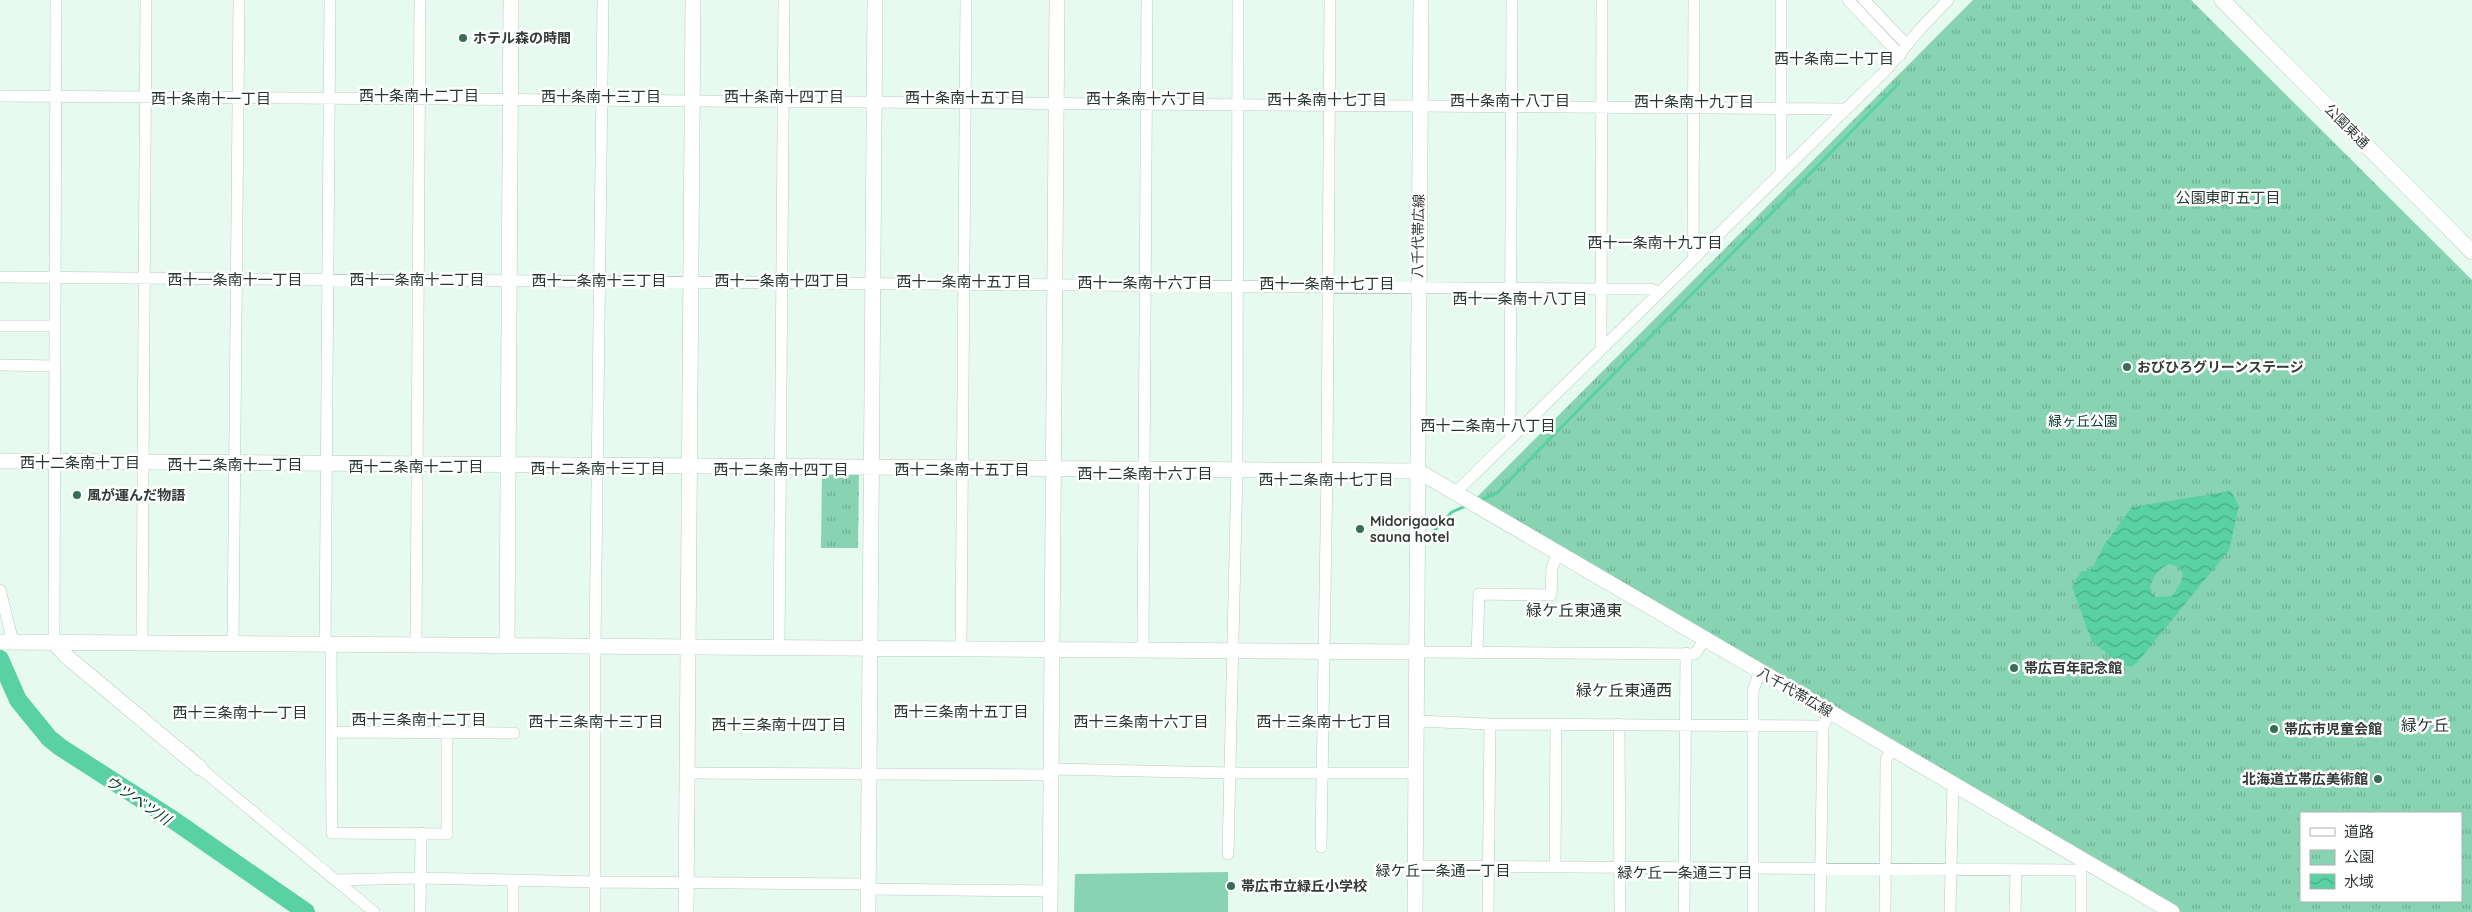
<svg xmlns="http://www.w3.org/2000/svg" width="2472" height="912" font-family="Quicksand,'Noto Sans JP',sans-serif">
  <defs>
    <pattern id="park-tufts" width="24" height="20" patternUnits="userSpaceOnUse" patternTransform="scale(1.25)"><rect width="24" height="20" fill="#88d4b2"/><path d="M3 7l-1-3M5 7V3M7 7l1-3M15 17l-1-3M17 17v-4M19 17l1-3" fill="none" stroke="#70ad92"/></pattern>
    <pattern id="water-waves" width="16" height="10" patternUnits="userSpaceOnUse" patternTransform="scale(1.25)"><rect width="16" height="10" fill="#59d1a3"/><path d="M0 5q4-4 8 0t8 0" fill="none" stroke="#4aab86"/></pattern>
  </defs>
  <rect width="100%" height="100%" fill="#e6faf0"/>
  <path fill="#88d4b2" d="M1228,872V912H1074L1075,874Z"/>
  <path fill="url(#park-tufts)" fill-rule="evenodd" d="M1973,0H2191L2472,280V912H2179L1475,499ZM2301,813H2461V901H2301Z
    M822,474H859L858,548H821Z"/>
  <path fill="url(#water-waves)" fill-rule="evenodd" d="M2231,491L2239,506L2229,550L2137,663L2131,667L2123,665L2092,642L2072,587L2081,572L2092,569L2104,545L2132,507ZM2169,564C2192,569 2181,583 2172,596L2155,597L2150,588C2153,576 2158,569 2169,564Z"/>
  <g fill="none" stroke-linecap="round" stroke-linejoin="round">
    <path stroke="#59d1a3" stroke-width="3" d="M1478,501L1497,493L1899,83
      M1433,532L1452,512L1468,505"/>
    <path stroke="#59d1a3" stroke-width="18" d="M0,659L18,700L49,738L60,747L169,817L306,912"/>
    <g stroke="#b8cbc2" stroke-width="12">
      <path id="street" d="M1848,0L1900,55
        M1864,0L1907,45
        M0,96L1845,109
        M1781,172V0
        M1693,258L1694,0
        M0,277L1601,289H1650L1660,292
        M0,326H54
        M1601,347L1602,0
        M0,365L54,366
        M1510,438L1512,0
        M1455,493L1886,70L1922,27L1948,0
        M0,590L13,642
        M54,642L56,0
        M142,643L146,0
        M233,643L239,0
        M325,644L330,0
        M331,644L332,833L447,834V732
        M416,645L420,0
        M779,647L784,0
        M961,649L966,0
        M1143,650L1147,0
        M1417,652L1695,654L1705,639
        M1477,652L1479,594L1551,595L1552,568L1558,553
        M1416,721L1490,724L1823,726
        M1619,724L1620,912
        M331,732L514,733
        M200,768L374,912
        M1052,769L1231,773H1415
        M687,773L1052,775
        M1321,847L1327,469L1330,0
        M1228,854L1237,469L1238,0
        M1415,866L2081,870
        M1555,867L1556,724
        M336,880L420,878L595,882L869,884
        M869,889L1050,891
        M420,912L421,833
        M513,912V881
        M595,912V646L603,0
        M1488,912L1490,724
        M1684,912L1686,653
        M1753,912V691L1760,671
        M1820,912L1823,726L1826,720
        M1885,912L1886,760L1892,747
        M1950,912L1953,784
        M2015,912L2016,870
        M2081,912V870L2083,864"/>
    </g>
    <g stroke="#b8cbc2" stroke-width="16">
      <path id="secondary" d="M2222,0L2472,252
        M0,461L1418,471L2172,912
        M0,642L1417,652
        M54,642L65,655L200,768
        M507,646L511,0
        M686,912L693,0
        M868,912L875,0
        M1050,912L1057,0
        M1415,912C1416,608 1417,304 1421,0"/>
    </g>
    <use href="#street" stroke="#fff" stroke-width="11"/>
    <use href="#secondary" stroke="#fff" stroke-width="15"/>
  </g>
  <g fill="#366f58" stroke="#fff" stroke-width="2">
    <circle cx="463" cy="38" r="5"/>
    <circle cx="2127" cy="367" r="5"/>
    <circle cx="77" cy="495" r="5"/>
    <circle cx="1360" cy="529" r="5"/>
    <circle cx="2014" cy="668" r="5"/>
    <circle cx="2274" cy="729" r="5"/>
    <circle cx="2378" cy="779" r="5"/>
    <circle cx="1231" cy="886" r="5"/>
  </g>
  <g text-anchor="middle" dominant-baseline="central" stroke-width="5" stroke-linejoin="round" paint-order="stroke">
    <g font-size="14" font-weight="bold" fill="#333b37" stroke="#fff" text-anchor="start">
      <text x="473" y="38">ホテル森の時間</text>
      <text x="2137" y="367">おびひろグリーンステージ</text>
      <text x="87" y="495">風が運んだ物語</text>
      <text x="1370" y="521">Midorigaoka<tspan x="1370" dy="16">sauna hotel</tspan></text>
      <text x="2024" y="668">帯広百年記念館</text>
      <text x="2284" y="729">帯広市児童会館</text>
      <text x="2368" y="779" text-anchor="end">北海道立帯広美術館</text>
      <text x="1241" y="886">帯広市立緑丘小学校</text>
    </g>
    <g font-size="14" fill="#333b37" stroke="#fff">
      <text transform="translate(2347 126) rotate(45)">公園東通</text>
      <text transform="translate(1418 236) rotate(-89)">八千代帯広線</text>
      <text transform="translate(1795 692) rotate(30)">八千代帯広線</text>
    </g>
    <g font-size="14" fill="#0b402d" stroke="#fff">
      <text x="2083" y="421">緑ヶ丘公園</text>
    </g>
    <g font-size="15" fill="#273730" stroke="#fff">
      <text x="1834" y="58">西十条南二十丁目</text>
      <text x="419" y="95">西十条南十二丁目</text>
      <text x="601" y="96">西十条南十三丁目</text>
      <text x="784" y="96">西十条南十四丁目</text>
      <text x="965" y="97">西十条南十五丁目</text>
      <text x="211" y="98">西十条南十一丁目</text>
      <text x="1146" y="98">西十条南十六丁目</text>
      <text x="1327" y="99">西十条南十七丁目</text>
      <text x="1510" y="100">西十条南十八丁目</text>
      <text x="1694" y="101">西十条南十九丁目</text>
      <text x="2228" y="197">公園東町五丁目</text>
      <text x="1655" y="242">西十一条南十九丁目</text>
      <text x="235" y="279">西十一条南十一丁目</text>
      <text x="417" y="279">西十一条南十二丁目</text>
      <text x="599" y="280">西十一条南十三丁目</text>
      <text x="782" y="280">西十一条南十四丁目</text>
      <text x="964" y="281">西十一条南十五丁目</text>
      <text x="1145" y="282">西十一条南十六丁目</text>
      <text x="1327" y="283">西十一条南十七丁目</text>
      <text x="1520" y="298">西十一条南十八丁目</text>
      <text x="1488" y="425">西十二条南十八丁目</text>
      <text x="80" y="462">西十二条南十丁目</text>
      <text x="235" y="464">西十二条南十一丁目</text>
      <text x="416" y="466">西十二条南十二丁目</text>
      <text x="598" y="468">西十二条南十三丁目</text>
      <text x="781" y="469">西十二条南十四丁目</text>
      <text x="962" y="469">西十二条南十五丁目</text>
      <text x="1145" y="473">西十二条南十六丁目</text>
      <text x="1326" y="479">西十二条南十七丁目</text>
      <text x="961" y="711">西十三条南十五丁目</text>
      <text x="240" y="712">西十三条南十一丁目</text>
      <text x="419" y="719">西十三条南十二丁目</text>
      <text x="596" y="721">西十三条南十三丁目</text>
      <text x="1141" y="721">西十三条南十六丁目</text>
      <text x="1324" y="721">西十三条南十七丁目</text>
      <text x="779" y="724">西十三条南十四丁目</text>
      <text x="1443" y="870">緑ケ丘一条通一丁目</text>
      <text x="1685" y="872">緑ケ丘一条通三丁目</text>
    </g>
    <g font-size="15" font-style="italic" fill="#013927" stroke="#fff">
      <text transform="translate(138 800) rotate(34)">ウツベツ川</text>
    </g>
    <g font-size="16" fill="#273730" stroke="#fff">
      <text x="1574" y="610">緑ケ丘東通東</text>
      <text x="1624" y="690">緑ケ丘東通西</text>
      <text x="2425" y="725">緑ケ丘</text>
    </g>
  </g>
  <rect x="2300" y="812" width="162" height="90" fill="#ffffff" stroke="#adb1af"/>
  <rect x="2310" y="828" width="25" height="8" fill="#ffffff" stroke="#adb1af"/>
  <text x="2344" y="837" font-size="15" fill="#333b37">道路</text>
  <rect x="2310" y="850" width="25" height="15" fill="url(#park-tufts)" stroke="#adb1af"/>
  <text x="2344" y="862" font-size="15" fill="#333b37">公園</text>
  <rect x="2310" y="874" width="25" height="15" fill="url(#water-waves)" stroke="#adb1af"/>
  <text x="2344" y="887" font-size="15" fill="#333b37">水域</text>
</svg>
